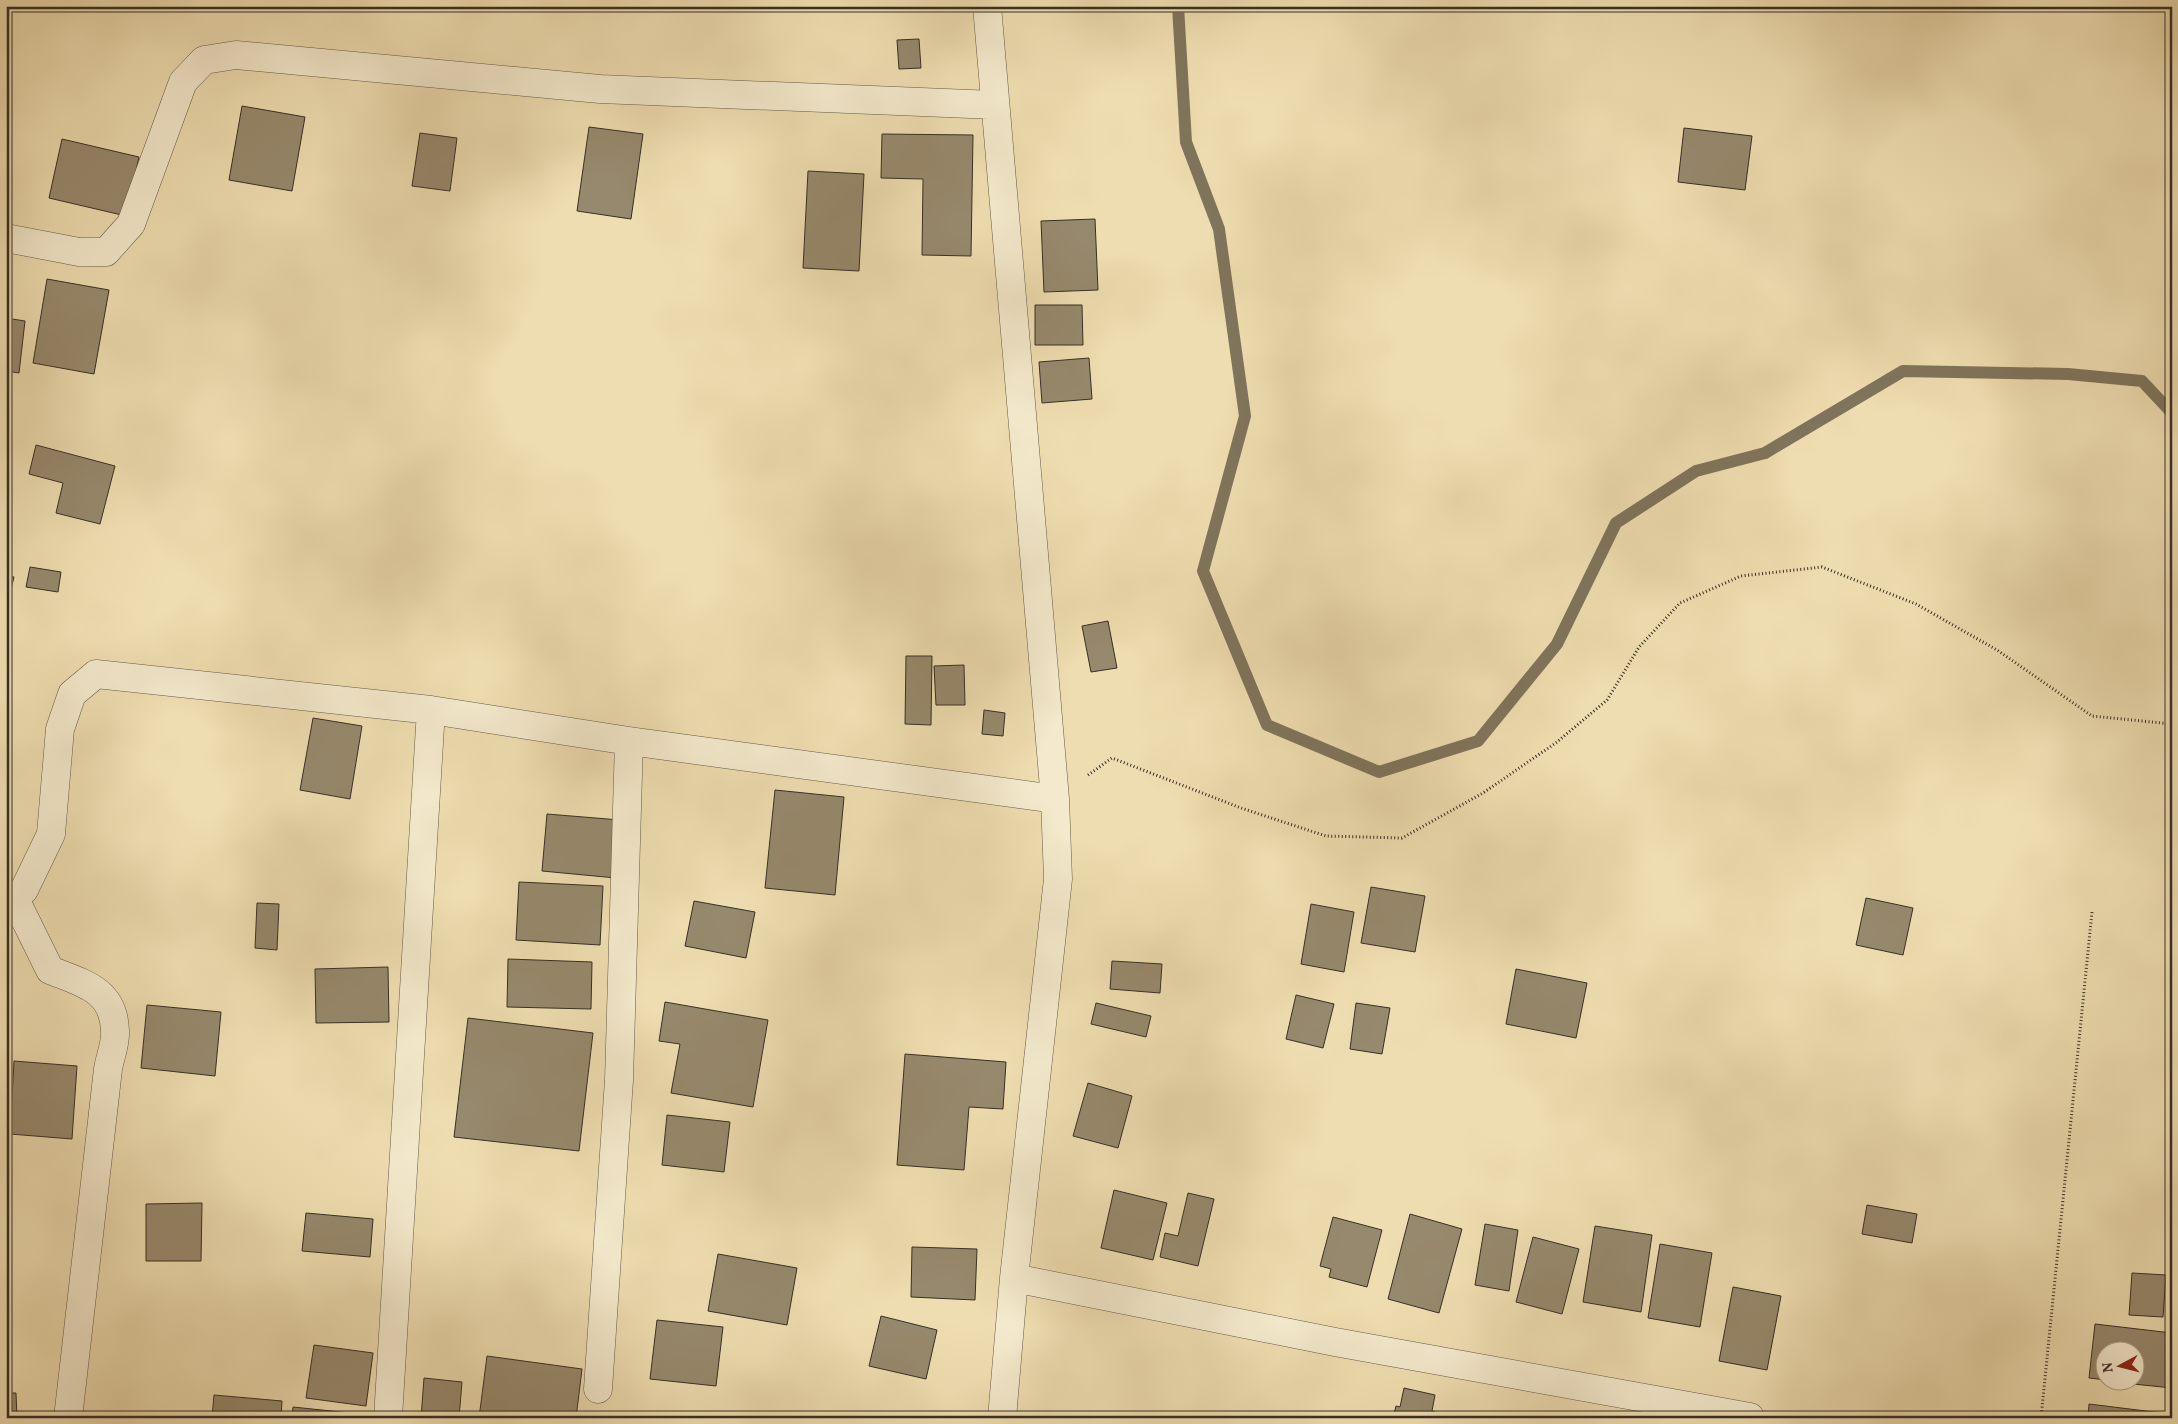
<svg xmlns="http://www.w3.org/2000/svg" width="2178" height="1424" font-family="Vollkorn,serif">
  <rect width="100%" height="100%" fill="#eeddb0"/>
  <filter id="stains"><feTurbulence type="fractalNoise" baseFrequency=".004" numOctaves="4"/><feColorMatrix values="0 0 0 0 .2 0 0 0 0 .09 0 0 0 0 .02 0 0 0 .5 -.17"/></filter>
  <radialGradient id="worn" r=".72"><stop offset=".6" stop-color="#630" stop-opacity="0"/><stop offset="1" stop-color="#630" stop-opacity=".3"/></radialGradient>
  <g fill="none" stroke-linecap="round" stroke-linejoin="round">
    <path stroke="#80745c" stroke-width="12" d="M1178,6L1186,142L1219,229L1245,416L1203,571L1267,725L1379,772L1478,741L1557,644L1616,523L1696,471L1765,453L1903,371L2068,374L2142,381L2172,413"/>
  </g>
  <path fill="#97896d" stroke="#382f25" d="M919,39L921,68L899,69L897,40Z
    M242,106L305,117L292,191L229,180Z
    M589,127L643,134L631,219L577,211Z
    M1684,128L1752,136L1745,190L1678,182Z
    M420,133L457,138L450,191L412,186Z
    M882,134L973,135L971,256L922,255L923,179L881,178Z
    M62,139L139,157L126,216L49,198Z
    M808,171L864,174L859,271L803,268Z
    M1095,219L1098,290L1044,292L1041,221Z
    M47,279L109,290L94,374L33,363Z
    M1035,305H1082L1083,345H1035Z
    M6,318L25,321L19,373L6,371Z
    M1089,358L1092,399L1042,403L1039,362Z
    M36,445L115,466L100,524L56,513L63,483L29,474Z
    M30,567L61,572L58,592L26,587Z
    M6,575L14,577L6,609Z
    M1108,621L1117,668L1091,672L1082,626Z
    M906,656H932L931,725L905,724Z
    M964,665L965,705H936L934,666Z
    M984,710L1005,713L1003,736L982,734Z
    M313,718L362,726L350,799L300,790Z
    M775,790L844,797L835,895L765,888Z
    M547,814L620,820L616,878L542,871Z
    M519,882L603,886L600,945L516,940Z
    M1371,887L1425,896L1415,952L1361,943Z
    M1866,898L1913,908L1903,955L1856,945Z
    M694,901L755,912L746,958L685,946Z
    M257,903L279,904L277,950L255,948Z
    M1311,904L1354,912L1344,972L1301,964Z
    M508,959L592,962L591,1009L507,1007Z
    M1112,961L1162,964L1160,993L1110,989Z
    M388,967L389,1022L316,1023L315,969Z
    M1516,969L1587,983L1576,1038L1506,1024Z
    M1296,995L1334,1004L1323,1048L1286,1039Z
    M665,1002L768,1020L753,1107L671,1093L680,1044L659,1041Z
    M1096,1003L1151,1016L1146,1037L1091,1024Z
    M1356,1003L1390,1008L1382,1054L1350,1049Z
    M147,1005L221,1012L215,1076L141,1068Z
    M468,1018L593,1033L579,1151L454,1137Z
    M905,1054L1006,1062L1003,1109L969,1107L964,1170L897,1165Z
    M14,1061L77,1066L72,1139L10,1134Z
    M1088,1083L1132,1096L1118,1148L1073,1136Z
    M667,1115L730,1122L724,1172L662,1165Z
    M1114,1190L1167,1203L1153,1260L1101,1248Z
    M1188,1193L1214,1199L1198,1266L1160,1257L1165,1233L1178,1236Z
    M202,1203L201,1261H146V1204Z
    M1867,1205L1917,1214L1912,1243L1862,1234Z
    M306,1213L373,1219L370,1257L302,1251Z
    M1410,1214L1462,1229L1439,1313L1388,1299Z
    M1333,1217L1382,1230L1367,1287L1329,1277L1331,1269L1320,1266Z
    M1485,1224L1518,1230L1509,1291L1475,1285Z
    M1595,1226L1652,1235L1641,1312L1583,1302Z
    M1533,1237L1579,1249L1562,1314L1516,1302Z
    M1660,1244L1712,1253L1700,1327L1648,1318Z
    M912,1247L977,1249L975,1300L911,1297Z
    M718,1254L797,1268L787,1325L708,1311Z
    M2132,1273L2166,1275L2163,1317L2129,1315Z
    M1733,1287L1781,1296L1767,1370L1719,1361Z
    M881,1316L937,1330L926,1379L869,1366Z
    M657,1320L723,1327L716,1386L650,1379Z
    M2095,1324L2172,1333V1388L2114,1382H2136V1352H2106V1380L2089,1378Z
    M314,1345L373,1353L366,1406L306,1398Z
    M487,1356L582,1369L576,1418H479Z
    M424,1378L462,1382L459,1418H421Z
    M1404,1388L1435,1395L1432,1411L1454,1418H1393L1396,1406L1400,1407Z
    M6,1393H16L17,1418H6Z
    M214,1395L282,1401L281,1418H212Z
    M2089,1404L2170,1414L2169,1418H2088Z
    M293,1407L360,1414V1418H292Z"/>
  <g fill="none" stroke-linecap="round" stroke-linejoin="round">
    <g stroke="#665a48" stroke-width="29">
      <path id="minor" d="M987,6L1055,799L1058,879L1014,1278L1002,1418
        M6,238L79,252H106L131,224L183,82L204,60L236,55L600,89L995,105
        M14,897L50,970C82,983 114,989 115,1031C116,1043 110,1057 108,1069L68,1418
        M6,898L14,897L24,890L51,834L60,729L72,694L96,674L431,710L629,741L1055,799
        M1014,1278L1335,1342L1750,1417
        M598,1389L619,1080L629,741
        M388,1418L431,710"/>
    </g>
    <path stroke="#382f25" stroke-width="3" stroke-dasharray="1 2.5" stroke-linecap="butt" d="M1088,775L1112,758L1241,808L1326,836L1402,838L1483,793L1557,742L1607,700L1639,647L1680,603L1741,576L1822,567L1916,604L1997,650L2092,716L2172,724
      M2041,1418L2092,912"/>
    <use href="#minor" stroke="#f4e9cc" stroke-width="28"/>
  </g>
  <rect width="2178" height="1424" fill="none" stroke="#eeddb0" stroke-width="25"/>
  <rect x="8" y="8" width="2163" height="1409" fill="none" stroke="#382f25" stroke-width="2.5"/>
  <rect x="12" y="12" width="2153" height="1399" fill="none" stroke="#382f25"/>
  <g transform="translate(2120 1366) rotate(263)"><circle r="24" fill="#f4e9cc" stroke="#a99f89"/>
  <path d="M0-4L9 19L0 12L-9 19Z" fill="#8f2418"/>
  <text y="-8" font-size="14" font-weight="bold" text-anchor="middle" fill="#382f25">N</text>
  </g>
  <rect width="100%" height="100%" filter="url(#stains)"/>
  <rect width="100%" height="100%" fill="url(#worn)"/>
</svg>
